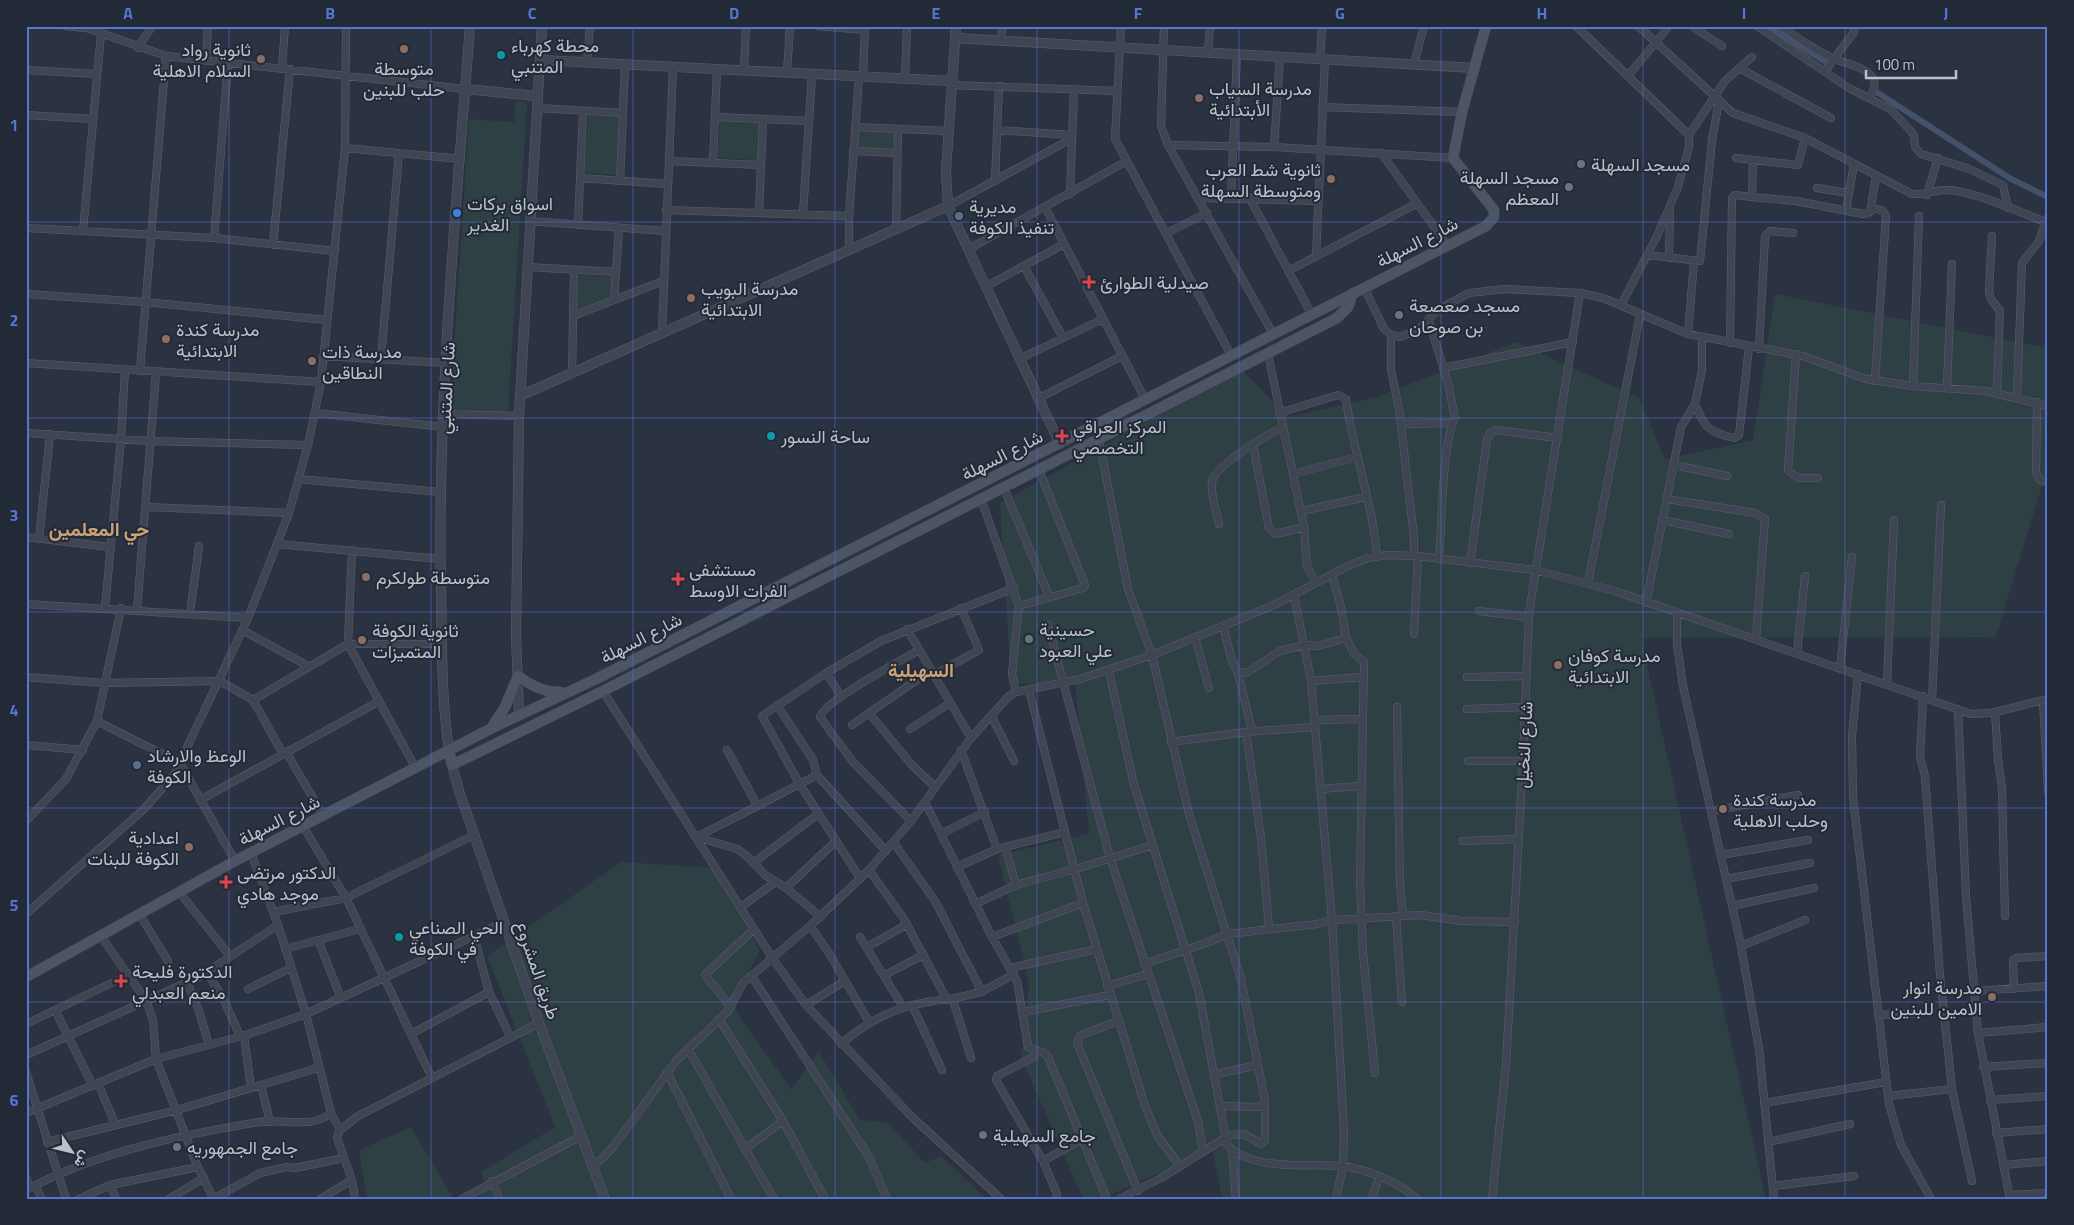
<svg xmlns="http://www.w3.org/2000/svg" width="2074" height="1225" font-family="'Titillium Web',Vazirmatn,sans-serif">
  <rect width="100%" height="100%" fill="#2b3242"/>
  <path fill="#2e4044" d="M516,101L527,102L508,413L450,410L469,119L514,122Z
    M588,115L619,117L616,175L584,173Z
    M720,121L760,123L758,160L718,158Z
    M858,129L895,132L894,150L857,148Z
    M579,275L612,277L610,299L577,312Z
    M1775,294L2048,348L2046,472L1996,637L1641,638L1766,1199H1222L1212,1150L1101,1199H1083L1021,1057L1029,983L998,855L1089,834L1075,682L1011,684L1000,503L1241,369L1288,417L1377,397L1516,342L1639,398L1665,459L1753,440Z
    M621,862L716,868L760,951L730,1003L791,1089L819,1052L860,1120L887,1122L925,1163L941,1156L987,1199H457L485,1187L481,1172L555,1127L487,956Z
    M411,1127L454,1199H367L359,1150Z"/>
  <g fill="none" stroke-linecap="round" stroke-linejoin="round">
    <path stroke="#44516a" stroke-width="6" d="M1767,26L1826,62
      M1878,93L2011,179L2048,197"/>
    <g stroke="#5a606c" stroke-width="8">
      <path id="minor" d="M65,26L84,28
        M81,26L166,56L465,89
        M818,26L865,30
        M1121,26L1115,139L1231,355
        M1164,26L1161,126L1168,145L1273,334
        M1576,26L1689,135
        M1638,26L1733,113L1805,138L1912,194C1924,195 1931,191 1943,190C1968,188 2022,213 2048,223
        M1692,26L1722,46
        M1757,26L1849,88L1890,109L1911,131L1914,136L1915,147L1921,154L1967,168L2003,185L2008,208
        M1781,26C1798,38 1817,52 1837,60C1848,64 1868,68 1874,80C1876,86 1872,93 1870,98
        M1001,41L1002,26
        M138,48L152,26
        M1208,52L1210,26
        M1320,59L1322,26
        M206,61L208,26
        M587,62L590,26
        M1414,64L1424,26
        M282,68L285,26
        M1741,69L1831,118
        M26,70L97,74
        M744,70L746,26
        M1825,71L1854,32L1855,26
        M787,72L790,26
        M863,76L865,26
        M1628,76L1669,26
        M905,78L907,26
        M951,85L1117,91
        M1322,107L1462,112
        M537,108L623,113
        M26,115L93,119
        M715,117L809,121
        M855,127L948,131
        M997,130L1071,135
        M1168,145L1274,147L1453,158
        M1274,147L1280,57
        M345,148L461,159
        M853,151L897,153
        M1381,153L1448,246
        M1736,158L1798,165L1805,138
        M669,161L761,165
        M713,162L717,69
        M580,178L668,184
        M620,181L625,64
        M995,181L999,86
        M1817,188L1848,193
        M1070,194L1074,89
        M1927,195L1938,158
        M1231,197L1237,54
        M1249,197L1312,315
        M1752,197L1796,201L1863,214L1869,213L1873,209
        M1199,198L1318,201
        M948,206L1071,139
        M1045,207L1145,399
        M666,210L849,216
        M1846,210L1854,164
        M759,212L763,119
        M803,214L812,74
        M529,221L665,231
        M578,225L583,111
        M26,228L214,238L335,251
        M896,229L898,129
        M83,231L101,34
        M1167,233L1207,213
        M1992,236L1989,292L1991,299L2000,311L1997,392
        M214,238L228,63
        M273,245L290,69
        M969,249L1125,162
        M849,250V216L859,76
        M1647,255L1700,261L1712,140L1719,101
        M1316,256L1325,59
        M1669,258L1670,211
        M1024,266L1063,338
        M527,267L616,272
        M1288,271L1416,204
        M985,287L1064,244
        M1364,287L1384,329L1391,335L1400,337L1418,330L1439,309L1469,293L1505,289L1580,293L1603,298L1688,334L1803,356L1866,379L1913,386L1985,391L2048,406
        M26,294L145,302L326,320
        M614,300L619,228
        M1621,305L1657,236L1678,187L1689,147V135L1725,81L1752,57
        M573,316L663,281
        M1429,321L1448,383L1455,418C1442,443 1442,525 1439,559
        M662,333L673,67
        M1688,334L1694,261
        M1391,335V370L1399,409L1414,537V556
        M1730,343L1732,198L1735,195L1752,197L1753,160
        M1759,349L1765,236L1770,231L1793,233
        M1268,354L1304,527L1307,566L1316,583
        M1796,354L1788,470L1798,478H1818
        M323,356L447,363
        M381,358L399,153
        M1021,358L1103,319
        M26,363L321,382
        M1443,368L1573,342
        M140,371L166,56
        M572,373L574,270
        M1875,381L1886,216L1883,211L1871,207L1876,176
        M1913,386L1919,216
        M1947,387L1952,264
        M2017,397L2022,263L2039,241L2047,218
        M1039,398L1122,356
        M2037,402L2036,472L2039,479L2048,483
        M1695,404C1705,429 1708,431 1734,438L1739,435L1749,347
        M315,413L444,427
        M1279,413L1338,395L1346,399C1353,452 1373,503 1377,557
        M444,414L519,416
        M1401,424L1451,423
        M26,433L150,441L308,445
        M1099,440L1128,589L1152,655L1189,814L1241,979L1265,1101L1260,1107L1221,1106
        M1253,445L1269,528L1276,534L1304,527
        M1674,465L1727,476
        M1293,474L1357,457
        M298,479L441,492
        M1004,488L1049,596
        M981,499L1019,606L1012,674L1016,692
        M1667,499L1755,513L1765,519L1756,639
        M146,507L289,513
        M1301,511L1366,497
        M1662,520L1729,534
        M1219,524C1217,512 1210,494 1212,482C1215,465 1267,435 1282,428
        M26,537L110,547
        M39,539L50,434
        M277,544L440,559
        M352,550L348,644L415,767
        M1470,563L1487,439L1491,432L1496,430L1558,438
        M1588,583L1640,315
        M1294,595L1311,681L1332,920L1344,1131L1343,1166L1336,1199
        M1646,603L1681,427L1695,404L1702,370V337
        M26,604L248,618
        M1019,606L1083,588L1085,585L1039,470
        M105,607L121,439L125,370
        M137,610L156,372
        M1479,611L1529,617
        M190,613L199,546
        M1677,614V644L1683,686L1741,946L1759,1049L1774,1199
        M1048,625L1110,858L1198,1121L1203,1152
        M1223,626L1232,661L1238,673L1248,672L1280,651L1304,645L1318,646L1346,638L1341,607L1332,574
        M907,629L971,738
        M242,630L308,666
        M1414,634L1418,556
        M1195,637L1209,688
        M1346,638L1354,654L1364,662L1360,881L1363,953L1375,1073
        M1797,654L1805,576
        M1840,668L1852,557
        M1109,671L1134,785L1199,993L1227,1145C1254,1172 1306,1163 1341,1166C1367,1169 1397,1181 1417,1199
        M826,673L841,696
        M1238,673L1252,731
        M1858,674L1852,737L1853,797L1889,1104L1901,1145L1931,1199
        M934,675L979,650L961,608
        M26,677L104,683L220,681L253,700L283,754
        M1467,677L1527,676
        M1311,681L1363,677
        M1887,683L1894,520
        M1029,690L1083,903L1145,1106L1157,1135L1180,1166
        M603,691L773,959L806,1005L911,1116L1001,1199
        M1923,696L1920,757L1925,776L1940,975L1952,1089L1972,1181
        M253,700L348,644H442
        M1932,700L1941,505
        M2043,701L2048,791
        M777,705L813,760L817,775L886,851
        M1397,707L1400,885L1403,916
        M1467,709L1526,707
        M1958,709L1966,896L1978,1033L2010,1199
        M1995,712L1998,759L2002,788L2005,916
        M869,713L912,765L934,786
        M991,715L1014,761
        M1314,720L1361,719
        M97,721L180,763L235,861
        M852,725L931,670
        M910,729L950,703
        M1246,732L1261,838L1269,928
        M1171,742L1246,732L1314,727
        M26,745L83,750
        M727,750L757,805
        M961,750L997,849
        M286,752L323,815
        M1468,761H1523
        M1320,789L1360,786
        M200,800L378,702
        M925,802L992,937L1017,981L1028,1047L1044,1053L1048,1057L1107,1199
        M1711,811L1798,795
        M26,821L66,779L97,721L121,608
        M911,821L853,762L820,717C824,701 901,661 919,650
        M303,826L346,898L432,1078
        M941,834L985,812
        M697,837L737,849L748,857L765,875L786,888L821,917
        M697,837L817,775
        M1463,841L1519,839
        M894,843L935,901L982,992
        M1005,847L1016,885
        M251,853L278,925L306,1014L331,1113
        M1721,855L1808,840
        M753,863L818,814
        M957,867L997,849L1065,832
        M869,870L904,919L947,1000
        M860,878L799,783L762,716L826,673L881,641L1014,588
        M1726,879L1810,863
        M786,888L836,841
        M180,893L230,956
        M975,904L1016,885L1076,869L1153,845
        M1732,906L1814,888
        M741,907L774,883
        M273,912L346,898L474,835
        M26,914L144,809L174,775L248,618L289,513L308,445L321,382L345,148L346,26
        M140,915L168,961
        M1396,916L1402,1002
        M810,926L829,953L869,1022
        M101,936L128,975
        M474,936L489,992
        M860,937L903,1007
        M992,937L1083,903
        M318,940L341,998
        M1741,946L1805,920
        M867,947L906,925
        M285,949L360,929
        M1144,964L1209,942L1227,934L1317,924L1332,920L1421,915L1462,921L1515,922
        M1010,968L1097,949
        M206,971L223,998L240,1036
        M751,975L869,1157L887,1199
        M885,975L923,955
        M187,982L199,1011L209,1045
        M1107,986L1148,974
        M248,989L291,968
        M2014,989L2013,960L2016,958L2048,956
        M1975,991L2048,986
        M953,1000L971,1058
        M806,1005L845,981
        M912,1005L942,1070
        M731,1007L705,975L754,929
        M55,1010L93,1086
        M1023,1012L1110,995
        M1878,1015L1922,1013
        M719,1019L783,1121L825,1199
        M1118,1021L1081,1035L1077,1043L1138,1191
        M26,1024L128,975L146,1000L153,1020L156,1059L197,1165L213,1198
        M1978,1033L2048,1027
        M411,1034L489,992L511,1038
        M244,1035L251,1088
        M841,1044C865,1023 891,1009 922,1003C942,999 961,999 979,992C991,988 1003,980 1014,974
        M688,1049L774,1199
        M1037,1051L1034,1057L997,1076L996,1080L1043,1161L1057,1194L1056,1199
        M26,1055L199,977L278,925
        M1983,1067L2048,1063
        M26,1072L66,1199
        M667,1072L731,1199
        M1216,1074L1258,1065
        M98,1083L115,1124
        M261,1085L270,1122
        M1888,1096L1952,1089
        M1990,1100L2048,1096
        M1764,1103L1886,1082
        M26,1113L156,1059L246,1035L306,1014L504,922
        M1996,1133L2048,1129
        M47,1142L177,1110L318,1068
        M1768,1142L1850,1124
        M745,1149L783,1121
        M1232,1150L1236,1199
        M1043,1161L1082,1139
        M2003,1165L2048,1161
        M592,1166L604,1157L613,1147L676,1061L728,1011L743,983L810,926L869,870L911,821L971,738L1008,697L1016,692L1080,679L1152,655L1274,605L1348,566L1368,558L1387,555L1418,556L1535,570L1615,591L1971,714L1991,713L2048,699
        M26,1177L30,1188
        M492,1181L500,1199
        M35,1185L42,1199
        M110,1185L116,1199
        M1773,1186L1854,1176
        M26,1190C97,1152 180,1135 259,1122C284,1118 310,1130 331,1113L340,1130
        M2010,1195L2048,1193
        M79,1199L110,1185L198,1167
        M169,1199L204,1178
        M213,1199L260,1173L287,1167L295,1168L344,1158
        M320,1199L352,1180
        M355,1199L352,1180L337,1138L340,1130L358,1116L539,1023
        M462,1199L581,1136
        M1119,1199L1161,1178L1230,1135L1244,1134L1261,1144L1265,1140V1102
        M1372,1199L1379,1177
        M1492,1199L1506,1065L1523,761L1529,613L1580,293"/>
    </g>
    <g stroke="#5a606c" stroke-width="10">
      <path id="tertiary" d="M956,26L946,171L948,206L1060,444
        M955,38L1475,68
        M541,60L951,81
        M465,89L537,96
        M520,396L948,206
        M519,714L516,636L519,416L542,26
        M449,750C441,696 442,641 441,588C437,402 456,211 470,26
        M452,765L459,791L539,1023L605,1199"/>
    </g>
    <g stroke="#484e5b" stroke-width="11">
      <path id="secondary" d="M492,727L505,707L518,676C532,686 543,692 561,692
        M449,750L452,765L603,691L1337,318L1348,307L1353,293
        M26,977L235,861L492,728L596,679L1486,226L1494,217V210L1453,158L1462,112L1486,26"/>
    </g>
    <use href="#minor" stroke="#3f4552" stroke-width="7"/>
    <use href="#tertiary" stroke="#3f4552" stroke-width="9"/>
    <use href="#secondary" stroke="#4d5464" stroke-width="10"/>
  </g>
  <path fill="none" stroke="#5576d3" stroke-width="1" stroke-opacity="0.55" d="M229,26V1199M431,26V1199M633,26V1199M835,26V1199M1037,26V1199M1239,26V1199M1441,26V1199M1643,26V1199M1845,26V1199M26,222H2048M26,418H2048M26,612H2048M26,808H2048M26,1002H2048"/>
  <g fill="#8d6e63" stroke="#232a37" stroke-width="2">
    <circle cx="404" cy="49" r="5"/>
    <circle cx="261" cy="59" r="5"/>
    <circle cx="1199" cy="98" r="5"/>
    <circle cx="1331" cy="179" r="5"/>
    <circle cx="691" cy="298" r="5"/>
    <circle cx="166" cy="339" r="5"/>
    <circle cx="312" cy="361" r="5"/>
    <circle cx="366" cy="577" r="5"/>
    <circle cx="362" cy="640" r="5"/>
    <circle cx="1558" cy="665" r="5"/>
    <circle cx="1723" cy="809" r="5"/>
    <circle cx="189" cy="847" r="5"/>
    <circle cx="1992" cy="997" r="5"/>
  </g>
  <g fill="#0f9aa8" stroke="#232a37" stroke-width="2">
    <circle cx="501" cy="55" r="5"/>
    <circle cx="771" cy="436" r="5"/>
    <circle cx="399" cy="937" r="5"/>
  </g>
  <g fill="#6b7280" stroke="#232a37" stroke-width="2">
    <circle cx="1581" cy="164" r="5"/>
    <circle cx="1569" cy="187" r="5"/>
    <circle cx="1399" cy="315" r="5"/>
    <circle cx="1029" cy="639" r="5"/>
    <circle cx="983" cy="1135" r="5"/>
    <circle cx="177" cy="1147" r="5"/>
  </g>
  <circle fill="#3f7fe0" stroke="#232a37" stroke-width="2" cx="457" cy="213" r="5"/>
  <g fill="#5c6f8a" stroke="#232a37" stroke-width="2">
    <circle cx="959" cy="216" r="5"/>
    <circle cx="137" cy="765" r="5"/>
  </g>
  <g fill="#e0444e" stroke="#232a37" stroke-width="2">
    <path d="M1086.5 274.5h5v5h5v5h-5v5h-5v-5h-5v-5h5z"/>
    <path d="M1059.5 428.5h5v5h5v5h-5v5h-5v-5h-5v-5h5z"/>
    <path d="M675.5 571.5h5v5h5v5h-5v5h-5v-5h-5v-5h5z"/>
    <path d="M223.5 874.5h5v5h5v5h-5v5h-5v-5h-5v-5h5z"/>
    <path d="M118.5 973.5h5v5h5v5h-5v5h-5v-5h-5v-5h5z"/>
  </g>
  <g text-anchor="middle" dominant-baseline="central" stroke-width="4" stroke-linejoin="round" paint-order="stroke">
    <g font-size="18" fill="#bcc0cb" stroke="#232a37" text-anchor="start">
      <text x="511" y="45">محطة كهرباء<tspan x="511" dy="21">المتنبي</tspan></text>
      <text x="251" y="49" text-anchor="end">ثانوية رواد<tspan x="251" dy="21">السلام الاهلية</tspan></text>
      <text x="404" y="68" text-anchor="middle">متوسطة<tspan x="404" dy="21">حلب للبنين</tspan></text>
      <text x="1209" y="88">مدرسة السياب<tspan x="1209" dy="21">الأبتدائية</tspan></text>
      <text x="1591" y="164">مسجد السهلة</text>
      <text x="1321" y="169" text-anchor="end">ثانوية شط العرب<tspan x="1321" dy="21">ومتوسطة السهلة</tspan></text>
      <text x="1559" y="177" text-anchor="end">مسجد السهلة<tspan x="1559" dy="21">المعظم</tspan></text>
      <text x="467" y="203">اسواق بركات<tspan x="467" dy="21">الغدير</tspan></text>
      <text x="969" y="206">مديرية<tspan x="969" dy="21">تنفيذ الكوفة</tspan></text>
      <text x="1100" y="282">صيدلية الطوارئ</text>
      <text x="701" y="288">مدرسة البويب<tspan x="701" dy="21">الابتدائية</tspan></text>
      <text x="1409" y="305">مسجد صعصعة<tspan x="1409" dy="21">بن صوحان</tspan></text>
      <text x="176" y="329">مدرسة كندة<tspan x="176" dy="21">الابتدائية</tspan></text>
      <text x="322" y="351">مدرسة ذات<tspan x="322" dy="21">النطاقين</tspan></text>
      <text x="1073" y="426">المركز العراقي<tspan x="1073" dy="21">التخصصي</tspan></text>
      <text x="781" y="436">ساحة النسور</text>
      <text x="689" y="569">مستشفى<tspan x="689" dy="21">الفرات الاوسط</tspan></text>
      <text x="376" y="577">متوسطة طولكرم</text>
      <text x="1039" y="629">حسينية<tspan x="1039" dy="21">علي العبود</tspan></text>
      <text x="372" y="630">ثانوية الكوفة<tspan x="372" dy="21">المتميزات</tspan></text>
      <text x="1568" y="655">مدرسة كوفان<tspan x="1568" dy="21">الابتدائية</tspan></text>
      <text x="147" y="755">الوعظ والارشاد<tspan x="147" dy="21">الكوفة</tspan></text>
      <text x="1733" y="799">مدرسة كندة<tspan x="1733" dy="21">وحلب الاهلية</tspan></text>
      <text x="179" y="837" text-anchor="end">اعدادية<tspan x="179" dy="21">الكوفة للبنات</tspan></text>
      <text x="237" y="872">الدكتور مرتضى<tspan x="237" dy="21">موجد هادي</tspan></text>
      <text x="409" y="927">الحي الصناعي<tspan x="409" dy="21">في الكوفة</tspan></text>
      <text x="132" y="971">الدكتورة فليحة<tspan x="132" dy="21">منعم العبدلي</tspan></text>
      <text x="1982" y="987" text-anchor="end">مدرسة انوار<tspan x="1982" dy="21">الامين للبنين</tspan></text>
      <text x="993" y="1135">جامع السهيلية</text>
      <text x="187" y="1147">جامع الجمهوريه</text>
    </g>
    <g font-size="18" fill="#bcc0cb" stroke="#232a37">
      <text transform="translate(1417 242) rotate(-27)">شارع السهلة</text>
      <text transform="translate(446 388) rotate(-87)">شارع المتنبي</text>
      <text transform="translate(1002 455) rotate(-27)">شارع السهلة</text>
      <text transform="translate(641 638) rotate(-27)">شارع السهلة</text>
      <text transform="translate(1524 745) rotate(-87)">شارع النخيل</text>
      <text transform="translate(279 820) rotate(-27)">شارع السهلة</text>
      <text transform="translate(538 970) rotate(71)">طريق المشروع</text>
    </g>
    <g font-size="19" font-weight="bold" fill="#cca376" stroke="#232a37">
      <text x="99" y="528">حي المعلمين</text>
      <text x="921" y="669">السهيلية</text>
    </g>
  </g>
  <rect width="2074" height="1225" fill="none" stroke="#232a37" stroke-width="55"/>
  <g transform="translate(72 1152) rotate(125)" stroke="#232a37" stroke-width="4" paint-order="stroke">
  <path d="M0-4L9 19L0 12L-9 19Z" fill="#bcc0cb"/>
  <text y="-8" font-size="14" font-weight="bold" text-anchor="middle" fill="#bcc0cb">ش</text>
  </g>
  <path d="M1866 70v8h90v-8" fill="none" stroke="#bcc0cb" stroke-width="2.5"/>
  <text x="1874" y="70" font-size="15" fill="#bcc0cb" stroke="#232a37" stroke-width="4" paint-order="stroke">100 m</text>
  <rect x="28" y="28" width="2018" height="1170" fill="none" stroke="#5576d3" stroke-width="2"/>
  <g font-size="16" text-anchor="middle" font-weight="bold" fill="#5576d3">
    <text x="128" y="19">A</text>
    <text x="330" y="19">B</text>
    <text x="532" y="19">C</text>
    <text x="734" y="19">D</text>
    <text x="936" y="19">E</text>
    <text x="1138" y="19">F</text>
    <text x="1340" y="19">G</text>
    <text x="1542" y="19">H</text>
    <text x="1744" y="19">I</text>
    <text x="1946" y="19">J</text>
    <text x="14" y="131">1</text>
    <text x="14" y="326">2</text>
    <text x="14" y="521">3</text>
    <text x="14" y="716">4</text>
    <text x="14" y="911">5</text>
    <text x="14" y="1106">6</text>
  </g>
</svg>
